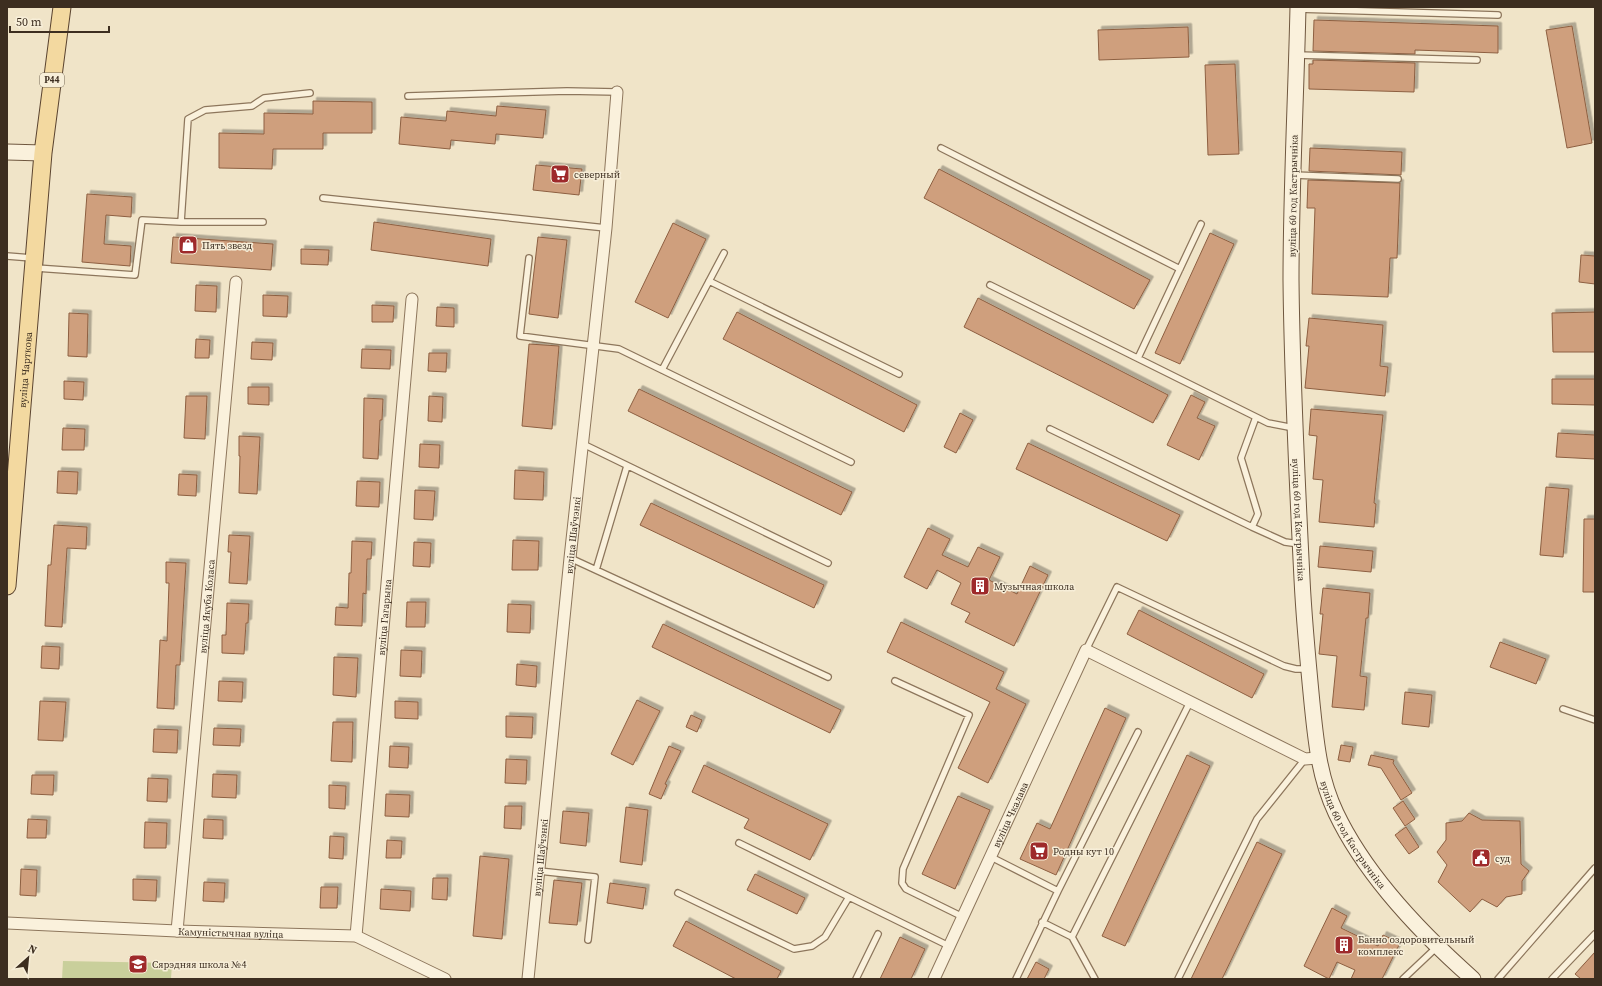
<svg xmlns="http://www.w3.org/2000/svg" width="1602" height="986" font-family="'Source Serif 4',serif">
  <defs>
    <filter id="shadow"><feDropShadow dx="3.5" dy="-3.5" stdDeviation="0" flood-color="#0004"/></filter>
  </defs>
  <rect width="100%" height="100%" fill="#f0e4c8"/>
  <path fill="#c9cf9b" d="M63,961L172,963L171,979H62Z"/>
  <path fill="#cf9f7d" stroke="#8d5f41" filter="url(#shadow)" d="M1314,20L1498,26V53L1415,50V54L1313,51Z
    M1572,26L1592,143L1567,148L1546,30Z
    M1188,27L1189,57L1099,60L1098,30Z
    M1313,60L1415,63L1414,92L1309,89V64H1313Z
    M1235,64L1239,154L1208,155L1205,65Z
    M313,101L372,102V133H323V149H273L272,169L219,168V133L264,134V113L313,114Z
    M497,106L546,110L543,138L496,134L495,144L451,140L450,149L399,144L401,117L446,121L447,111L496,116Z
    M1310,148L1402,152L1401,175L1309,171Z
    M536,165L582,169L579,195L533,190Z
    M939,169L1150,280L1134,309L924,198Z
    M1308,180L1400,183L1397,258H1390L1388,297L1312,294L1315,208H1307Z
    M87,194L132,197L131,217L106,215L104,244L131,246L130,266L82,262Z
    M374,222L491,239L488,266L371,250Z
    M673,223L706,239L668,318L635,302Z
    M1210,233L1234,244L1180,364L1155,353Z
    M173,237L273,244L271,270L171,263Z
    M538,237L567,240L558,318L529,314Z
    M301,249L329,250L328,265L301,264Z
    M1581,255L1595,256V284L1579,282Z
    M196,285L217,286L216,312L195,311Z
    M263,295L288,296L287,317L263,316Z
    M978,298L1168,395L1153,423L964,327Z
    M372,305L394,306L393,322H372Z
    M437,307L454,308V327L436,326Z
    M737,312L917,405L904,432L723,339Z
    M1595,312V352H1553L1552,313Z
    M69,313L88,314L87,357L68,356Z
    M1309,318L1383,325L1380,366L1388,367L1385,396L1305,388L1309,346H1306Z
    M196,339L210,340L209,358H195Z
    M252,342L273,343L272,360L251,359Z
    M529,344L559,346L552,429L522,426Z
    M362,349L391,350L390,369L361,368Z
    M429,353H447L446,372L428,371Z
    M1552,379H1595V405L1552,404Z
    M64,381L84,382L83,400L64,399Z
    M248,387H269V405L248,404Z
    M639,389L852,492L841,515L628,411Z
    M1191,395L1205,402L1197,418L1215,426L1199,460L1167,445Z
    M186,396H207L205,439L184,438Z
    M429,396L443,397L442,422L428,421Z
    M364,398L383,399L382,420H380L378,459L363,458Z
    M1311,409L1383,415L1374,503L1376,504L1374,527L1319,522L1323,480L1313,479L1317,436L1309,435Z
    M960,413L973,420L956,453L944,447Z
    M63,428L85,429L84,450H62Z
    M1558,433L1595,435V459L1556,457Z
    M239,436L260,437L257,494L239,493L240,456H239Z
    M1028,443L1180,515L1167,541L1016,469Z
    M420,444L440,445L439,468L419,467Z
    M515,470L544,472L543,500L514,499Z
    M58,471L78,472L77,494L57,493Z
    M179,474L197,475L196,496L178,495Z
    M357,481L380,482L379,507L356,506Z
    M1546,487L1569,489L1563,557L1540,555Z
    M415,490L435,491L433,520L414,519Z
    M651,503L824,585L814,608L640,525Z
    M1584,519H1595V592H1583Z
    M54,525L87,527L86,549L67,548L62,627L45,626L48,565H51Z
    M928,528L950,539L942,555L968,567L978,547L1000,557L989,580L1017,594L1030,566L1048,575L1014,646L965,622L970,613L951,604L961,583L937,570L927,589L904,577Z
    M229,535L250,536L247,584L229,583L231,552H228Z
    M513,540L539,541L538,570H512Z
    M352,541L372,542L371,559H367L366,594L363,593L362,626L335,625L336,607L348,608L349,573H351Z
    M414,542L431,543L430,567L413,566Z
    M1320,546L1373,551L1371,572L1318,567Z
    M166,562L186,563L180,665H176L174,709L157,708L160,640L167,641L169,583H166Z
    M1323,588L1370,593L1368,618H1366L1360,676L1367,677L1364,710L1332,707L1337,656L1319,654L1323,614H1320Z
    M407,602H426L425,627H406Z
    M227,603L249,604L248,623H246L244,654L222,653V635H226Z
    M508,604L531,605L530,633L507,632Z
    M1139,610L1264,674L1252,698L1127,634Z
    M901,622L1004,672L996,689L1026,704L988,783L958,768L990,702L887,652Z
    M663,624L841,710L830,733L652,647Z
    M1500,642L1546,659L1536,684L1490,667Z
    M42,646L60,647L59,669L41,668Z
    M401,650L422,651L421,677L400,676Z
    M334,657L358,658L356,697L333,695Z
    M517,664L537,666L536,687L516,685Z
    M219,681L243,682L242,702L218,701Z
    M1405,692L1432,695L1429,727L1402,724Z
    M637,700L660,711L633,765L611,754Z
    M40,701L66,702L63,741L38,740Z
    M395,701L418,702V719L395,718Z
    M1105,708L1126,718L1056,875L1020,859L1037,823L1050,829Z
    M691,715L702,720L697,732L686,727Z
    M506,716L533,717L532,738L506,737Z
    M333,722H353L352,762L331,761Z
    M214,728L241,729L240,746L213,745Z
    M154,729L178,730L177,753L153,752Z
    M1341,745L1353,747L1350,762L1338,760Z
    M390,746L409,747L408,768L389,767Z
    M669,746L681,751L665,784L667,785L661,799L649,794Z
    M1187,755L1210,766L1125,946L1102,936Z
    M1371,755L1394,760L1393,763L1412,793L1401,800L1381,768L1368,765Z
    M506,759L527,760L526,784L505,783Z
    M704,765L828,824L810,860L744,828L749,819L692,792Z
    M213,774L237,775L236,798L212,797Z
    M32,775H54L53,795L31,794Z
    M148,778L168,779L167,802L147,801Z
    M329,785L346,786L345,809L329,808Z
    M386,794L410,795L409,817L385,816Z
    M958,796L990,810L955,889L922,874Z
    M1403,801L1415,819L1405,826L1393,808Z
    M505,806H522L521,829L504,828Z
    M626,807L648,810L642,865L620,862Z
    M563,811L589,813L586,846L560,843Z
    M1469,813L1482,820L1520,821L1521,864L1529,871L1522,881V894L1506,897L1497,907L1482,899L1470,912L1438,882L1447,865L1437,852L1446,840V823L1462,821Z
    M28,819L47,820L46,838H27Z
    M204,819L223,820V839L203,838Z
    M145,822L167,823L166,848H144Z
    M1406,827L1419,847L1409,854L1395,835Z
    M330,836L344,837L343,859L329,858Z
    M387,840L402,841L401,858H386Z
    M1257,842L1282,854L1222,979H1191Z
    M480,856L509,859L502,939L473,936Z
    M21,869L37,870L36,896L20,895Z
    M755,874L805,898L797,914L747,890Z
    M433,878H448L447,900L432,899Z
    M133,879L157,880L156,901L133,900Z
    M554,880L582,883L577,925L549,923Z
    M204,882L225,883L224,902L203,901Z
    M610,883L646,888L643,909L607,903Z
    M321,887H338L337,908H320Z
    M381,889L411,891L410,911L380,909Z
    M1332,908L1347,916L1341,928L1378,946L1383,935L1400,943L1382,979H1351L1355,970L1337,962L1329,979L1304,966Z
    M686,921L781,971L777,979H736L673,946Z
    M900,937L925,949L911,979H880Z
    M1595,952V979H1581L1575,974Z
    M1036,962L1049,969L1044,979H1027Z"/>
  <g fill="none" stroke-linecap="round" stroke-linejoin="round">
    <g stroke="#8d765c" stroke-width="8">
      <path id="lane" d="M1298,9L1498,15
        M1297,55L1477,60
        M408,96L567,91L617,92
        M941,148L1180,269
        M1293,175L1398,179
        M323,198L606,228
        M181,222L188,119L205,110L252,106L264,98L310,93
        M7,256L32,258
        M529,258L520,336L619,349L851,462
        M36,268L135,275L142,220L181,222H263
        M709,281L899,374
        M990,285L1256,417
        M1138,358L1201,224
        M662,370L724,253
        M1294,428L1268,423L1256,417L1241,458L1258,514L1252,527L1285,542L1299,544
        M1050,429L1252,527
        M583,444L828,563
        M570,558L828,677
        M596,570L627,466
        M1086,650L1117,587L1284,666L1296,669H1308
        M895,681L969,715L903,869L902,883L906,889L963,917
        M1563,709L1595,720
        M739,843L849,897
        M991,857L1058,891L1138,732
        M539,871L595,877L588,940
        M678,893L794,949L812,946L825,937L849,897L949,946
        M1042,922L1072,937L1095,979
        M1072,937L1190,702
        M856,979L878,934
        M1016,979L1058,891
        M1178,979L1257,819L1305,759
        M1403,979L1438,946
        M1498,979L1595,868
        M1552,979L1595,934"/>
    </g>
    <g stroke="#8d765c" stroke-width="13">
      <g id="street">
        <path id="s1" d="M7,923L177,931L356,936L445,979"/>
        <path id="s2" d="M177,931L236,282"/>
        <path id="s3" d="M356,936L412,299"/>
        <path id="s4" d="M528,979L570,558L606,228L617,92"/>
        <path id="s5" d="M934,979L1086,650L1305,759L1317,758"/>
      </g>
    </g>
    <g stroke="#6f573f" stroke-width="17">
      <g id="secondary">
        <path id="s6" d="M1298,7C1296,98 1291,189 1291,280C1292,380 1297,480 1302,579C1304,621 1308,662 1312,703C1316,742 1319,777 1336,813C1365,874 1422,934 1473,979"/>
        <path d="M7,152L43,153"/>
      </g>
    </g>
    <g stroke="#5b4430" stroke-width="19">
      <g id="primary">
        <path id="s7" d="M7,586L43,153L62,7"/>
      </g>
    </g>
    <use href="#lane" stroke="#faf1dc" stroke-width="5.5"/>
    <use href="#street" stroke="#faf1dc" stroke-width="11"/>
    <use href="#secondary" stroke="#faf1dc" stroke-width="15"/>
    <use href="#primary" stroke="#f3d9a0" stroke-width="17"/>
  </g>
  <defs>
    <g id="supermarket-square" transform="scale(1)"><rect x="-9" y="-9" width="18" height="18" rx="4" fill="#9e2a2b" stroke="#f7eed8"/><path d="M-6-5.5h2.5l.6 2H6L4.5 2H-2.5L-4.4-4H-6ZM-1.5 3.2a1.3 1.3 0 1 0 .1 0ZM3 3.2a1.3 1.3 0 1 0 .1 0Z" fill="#fff"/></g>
    <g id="shop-square" transform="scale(1)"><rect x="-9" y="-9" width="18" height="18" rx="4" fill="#9e2a2b" stroke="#f7eed8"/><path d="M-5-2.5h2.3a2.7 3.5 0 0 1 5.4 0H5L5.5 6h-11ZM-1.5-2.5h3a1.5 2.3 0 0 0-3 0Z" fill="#fff"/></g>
    <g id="building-square" transform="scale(1)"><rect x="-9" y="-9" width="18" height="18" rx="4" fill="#9e2a2b" stroke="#f7eed8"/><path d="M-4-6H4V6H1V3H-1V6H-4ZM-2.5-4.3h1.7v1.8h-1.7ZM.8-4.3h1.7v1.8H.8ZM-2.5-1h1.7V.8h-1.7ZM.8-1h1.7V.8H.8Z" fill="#fff"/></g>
    <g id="civic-square" transform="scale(1)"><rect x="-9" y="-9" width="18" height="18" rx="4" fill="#9e2a2b" stroke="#f7eed8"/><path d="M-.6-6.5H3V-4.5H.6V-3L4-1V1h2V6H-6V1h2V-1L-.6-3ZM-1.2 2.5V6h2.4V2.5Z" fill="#fff"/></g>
    <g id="school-square" transform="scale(1)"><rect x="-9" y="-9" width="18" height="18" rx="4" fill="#9e2a2b" stroke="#f7eed8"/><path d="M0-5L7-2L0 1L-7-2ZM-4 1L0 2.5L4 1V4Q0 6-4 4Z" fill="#fff"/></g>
  </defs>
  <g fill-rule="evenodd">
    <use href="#supermarket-square" x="560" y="174"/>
    <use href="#shop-square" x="188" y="245"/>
    <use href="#building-square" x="980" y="586"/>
    <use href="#supermarket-square" x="1039" y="851"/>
    <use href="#civic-square" x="1481" y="858"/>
    <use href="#building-square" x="1344" y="945"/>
    <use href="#school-square" x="138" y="964"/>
  </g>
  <g text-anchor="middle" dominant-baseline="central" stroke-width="3" stroke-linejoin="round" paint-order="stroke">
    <rect fill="#f7eed8" stroke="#756857" stroke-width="1" x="40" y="73" width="24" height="14" rx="3"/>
    <g font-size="9" font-weight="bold" fill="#3d2e20">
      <text x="52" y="80">Р44</text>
    </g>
    <g font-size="10" fill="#3d2e20" stroke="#f7eed8" text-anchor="start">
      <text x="574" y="174">северный</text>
      <text x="202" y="245">Пять звезд</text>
      <text x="994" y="586">Музычная школа</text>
      <text x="1053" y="851">Родны кут 10</text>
      <text x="1495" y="858">суд</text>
      <text x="1358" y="939">Банно оздоровительный<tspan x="1358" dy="12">комплекс</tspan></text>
      <text x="152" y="964">Сярэдняя школа №4</text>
    </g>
    <g font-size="10" fill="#3d2e20" stroke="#f7eed8">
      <text transform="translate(1293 196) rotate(-89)">вуліца 60 год Кастрычніка</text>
      <text stroke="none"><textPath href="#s7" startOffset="217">вуліца Чарткова</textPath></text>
      <text stroke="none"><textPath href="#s6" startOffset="513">вуліца 60 год Кастрычніка</textPath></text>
      <text stroke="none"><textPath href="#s4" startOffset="446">вуліца Шаўчэнкі</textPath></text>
      <text stroke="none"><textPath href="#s2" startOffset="326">вуліца Якуба Коласа</textPath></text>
      <text stroke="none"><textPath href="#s3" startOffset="320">вуліца Гагарына</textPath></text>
      <text stroke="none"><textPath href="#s5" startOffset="181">вуліца Чкалава</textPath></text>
      <text stroke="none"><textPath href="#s6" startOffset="837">вуліца 60 год Кастрычніка</textPath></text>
      <text stroke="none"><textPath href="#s4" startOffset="122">вуліца Шаўчэнкі</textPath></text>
      <text stroke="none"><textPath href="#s1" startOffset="224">Камуністычная вуліца</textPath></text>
    </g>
  </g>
  <rect width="1602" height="986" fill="none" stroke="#3d2e20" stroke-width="16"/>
  <g transform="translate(28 958) rotate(27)" stroke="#f7eed8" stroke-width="3" paint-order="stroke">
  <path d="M0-3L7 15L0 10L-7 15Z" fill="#3d2e20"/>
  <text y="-6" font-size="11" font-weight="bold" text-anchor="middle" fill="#3d2e20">N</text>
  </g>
  <path d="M10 26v6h99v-6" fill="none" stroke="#3d2e20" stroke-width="2"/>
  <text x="16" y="26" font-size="12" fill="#3d2e20" stroke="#f7eed8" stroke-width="3" paint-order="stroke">50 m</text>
</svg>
